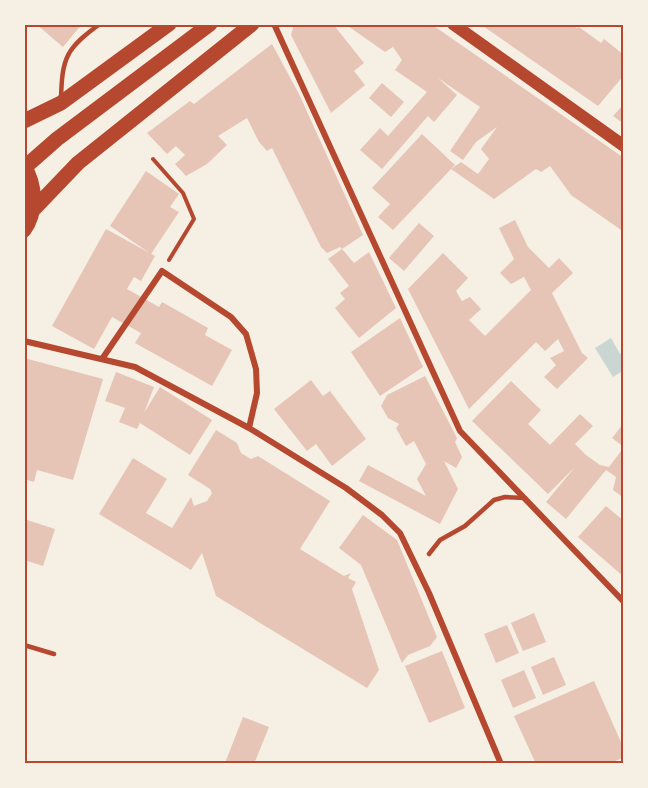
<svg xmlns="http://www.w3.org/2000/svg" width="648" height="788" font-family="'Archivo Narrow',sans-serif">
  <rect width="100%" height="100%" fill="#f6efe4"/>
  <path fill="#c9d6d2" d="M611,338L620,354L624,352V370L613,377L595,348Z"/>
  <path fill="#e6c5b7" d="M36,24H82L63,47Z
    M294,24H333L364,63L354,71L365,85L331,113L291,35Z
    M345,24H431L624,158V232L571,195L550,166L541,172L536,169L494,199L451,169L393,230L378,217L390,204L372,188L422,134L455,165L451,169L461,162L478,174L489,159L481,149L497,127L476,142L463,160L450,151L480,107L438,78L457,95L434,122L428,116L382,169L360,150L380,128L388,136L427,92L395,70L402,60L393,47L385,52Z
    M480,24H572L577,28L579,27L601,43L604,39L624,55V75L598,106Z
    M272,44L299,94L363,235L342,249L340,247L327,253L321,247L272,148L267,151L259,142L247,118L218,136L227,145L207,164L186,176L175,164L185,155L176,146L167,154L147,133L190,101L194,104Z
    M382,83L404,102L391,117L369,98Z
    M624,104V124L613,116Z
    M146,171L179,194L170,207L179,212L151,254L110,226Z
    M515,220L528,247L549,268L559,258L573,273L552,293L582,353L588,358L557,389L544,377L556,365L550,358L564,351L558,339L545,351L536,342L469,409L408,289L443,253L468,278L456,291L462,301L470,297L481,309L469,320L485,336L531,290L524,277L511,284L500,273L514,259L499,228Z
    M419,223L434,236L404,271L389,258Z
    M106,229L155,256L141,281L134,277L127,289L159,307L162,302L208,328L205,335L232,350L212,386L135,343L141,333L112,317L94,349L52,326Z
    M342,249L354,263L369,252L396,308L359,338L335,308L345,299L340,293L349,286L328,259Z
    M400,318L423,367L380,396L351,352Z
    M24,358L103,379L73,480L37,470L34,482L24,479Z
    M116,372L154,387L144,413L160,387L212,420L190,455L140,423L137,429L119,422L125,408L105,401Z
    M425,376L457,438L455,442L462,457L456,468L444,461L458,489L440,524L359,481L368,465L426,496L417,479L426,464L414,441L406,446L396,428L399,424L388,418L381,406L387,395Z
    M311,380L323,396L330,391L366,439L332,466L316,444L307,451L274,409Z
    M511,381L541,410L528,424L550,445L580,414L593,426L575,444L586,455L600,465L609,467L624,447V498L613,490L616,477L606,470L566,519L546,502L575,467L548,494L472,421Z
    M624,423V447L612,438Z
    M216,430L237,443L241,453L251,459L258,456L330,501L300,549L344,576L351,573L348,578L356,582L352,589L379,670L367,688L216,596L202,553L191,570L99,514L133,458L167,479L146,513L172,528L191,497L194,506L207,501L212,493L210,489L188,475Z
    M606,506L624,521V577L578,537Z
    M363,515L397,540L437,637L430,646L408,655L402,663L361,565L339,548Z
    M24,519L55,529L43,566L24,560Z
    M534,613L546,642L523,651L511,623Z
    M507,625L519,653L496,663L484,634Z
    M442,651L465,708L429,723L405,666Z
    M554,657L566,685L543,695L531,667Z
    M524,670L536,698L513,708L501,680Z
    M594,681L624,749V757L609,764H536L514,716Z
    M243,717L269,727L254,764H227L225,763Z"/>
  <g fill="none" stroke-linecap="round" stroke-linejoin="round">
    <path stroke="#b5482f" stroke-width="4" d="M153,159L183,193L194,219L169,260"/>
    <path stroke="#b5482f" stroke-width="4.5" d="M61,99C62,58 66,48 100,24
      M429,554L440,540L465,526L494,500L505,497L525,498
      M24,645L54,654"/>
    <path stroke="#b5482f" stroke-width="6" d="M274,24L460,431L624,602
      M24,341L135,367L249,428L346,488L382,515L400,533L429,593L501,764
      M102,359L162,271L231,317L246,334L256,369L257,393L249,428"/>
    <path stroke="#b5482f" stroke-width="12" d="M453,24L624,146"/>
    <path stroke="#b5482f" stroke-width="15" d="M24,121L61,103L169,24
      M24,166C36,185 37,212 24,230
      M24,168L57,139L210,24
      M32,211L78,163L252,24"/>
  </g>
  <rect width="648" height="788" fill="none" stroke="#f6efe4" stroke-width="51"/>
  <rect x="26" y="26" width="596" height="736" fill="none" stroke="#b5482f" stroke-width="2"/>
</svg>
